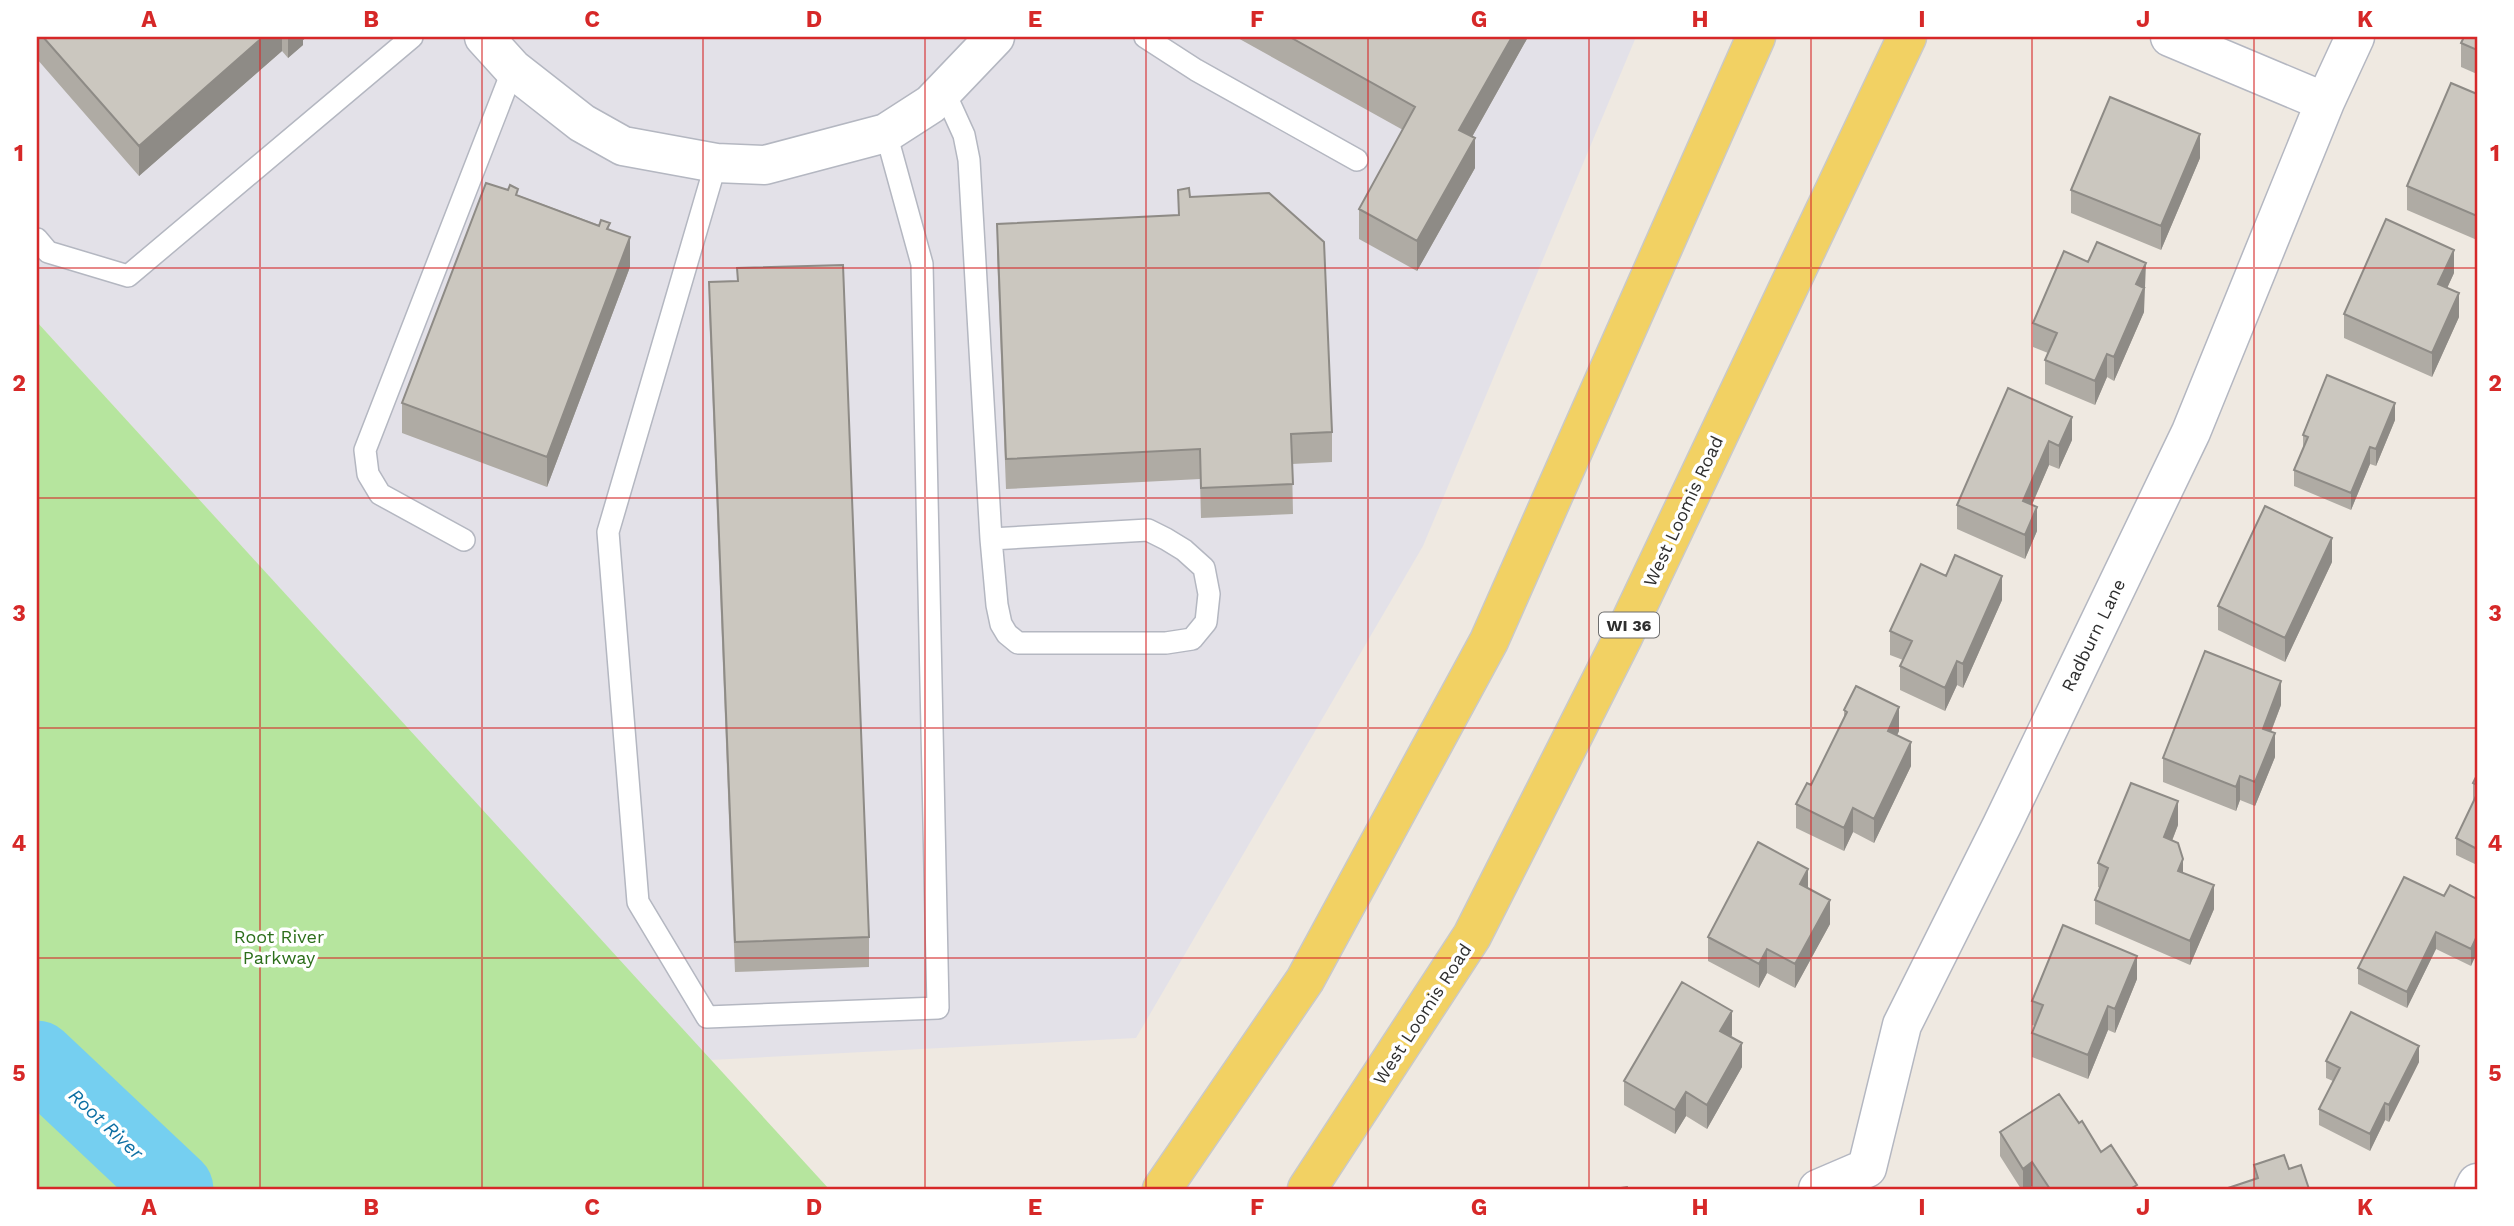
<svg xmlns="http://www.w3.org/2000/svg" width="2514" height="1226" font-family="'Work Sans',sans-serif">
  <rect width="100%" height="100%" fill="#efe9e1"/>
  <path fill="#e3e1e8" d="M37,37H1636L1423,546L1136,1038L710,1060L37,322Z"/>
  <path fill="#b6e59e" d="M37,322L829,1189H37Z"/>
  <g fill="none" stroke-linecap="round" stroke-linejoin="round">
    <path stroke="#75cff0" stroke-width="77" d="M37,1059L175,1189"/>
    <g stroke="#b4b7c1" stroke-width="24">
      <path id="lane" d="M1145,37L1196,70L1357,160
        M944,91L964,135L969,160L991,539L997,605L1001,624L1007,634L1018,643H1166L1192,639L1206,622L1209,594L1204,568L1184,550L1166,539L1148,530L991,539
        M716,163L608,532L638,902L707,1017L938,1008L922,264L886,133
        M37,239L48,252L128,276L412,37
        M464,540L380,494L368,474L365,450L513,69"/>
    </g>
    <g stroke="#b4b7c1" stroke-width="41">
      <path id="street" d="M484,37L513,69L582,123L623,146L716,163L765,165L886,133L931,104L995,37
        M2170,37L2325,102
        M1867,1168L1902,1025L2002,825L2191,432L2325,102L2355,37
        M1818,1189L1867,1168
        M2474,1189L2477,1183"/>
    </g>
    <g stroke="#c9c9c9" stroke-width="41">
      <path id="primary" d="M1162,1189L1305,980L1489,641L1756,37
        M1307,1189L1472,936L1623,637L1907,37"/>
    </g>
    <use href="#lane" stroke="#fff" stroke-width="21"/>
    <use href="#street" stroke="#fff" stroke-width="38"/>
    <use href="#primary" stroke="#f2d163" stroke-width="38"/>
  </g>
  <path fill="#afaba4" d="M37,37H307L303,40V45L288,58L282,51L139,176L37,59Z
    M1236,37H1528L1472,137L1475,168L1417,271L1359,239V209L1403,130Z
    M2477,37V74L2461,67V43Z
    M2477,94V240L2407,210V186Z
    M2200,158L2161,250L2071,213V190Z
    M1178,190L1190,197L1332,432V462L1292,464L1293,514L1201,518L1200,479L1006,489L997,254V224L1178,215Z
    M518,195L610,229L630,267L547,487L402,433V403Z
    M737,268L869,937V967L735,972L709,312V282L737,281Z
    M2454,273L2447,288L2459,317L2432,377L2344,338V314Z
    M2146,287L2144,290V312L2114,381L2107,377L2095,405L2045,384V360L2048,353L2033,347V323Z
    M2008,388L2072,440L2059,469L2049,465L2032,505L2037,531L2025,559L1957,529V505Z
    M2395,420L2376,466L2370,464L2351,510L2294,486V470L2303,450V435Z
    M2332,562L2285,662L2218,630V606Z
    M2002,600L1963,688L1957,685L1945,711L1900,690V666L1903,660L1890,655V631Z
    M2281,705L2271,732L2275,757L2255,806L2240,800L2236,811L2163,782V758Z
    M1844,710L1899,731L1897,735L1911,766L1874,843L1853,832L1844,851L1796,828V804L1811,785L1844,718Z
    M2477,775V865L2456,855V838L2474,800H2473V783Z
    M2178,825L2172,841L2183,873L2214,909L2190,965L2095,924V900L2100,888L2098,887V863Z
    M1808,889L1830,924L1795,988L1767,973L1759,988L1708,961V937Z
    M2444,896L2477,899L2471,966L2436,949L2407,1008L2358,984V968Z
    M2137,979L2115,1033L2108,1030L2088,1079L2032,1057V1033L2035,1026L2032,1025V1001Z
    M1732,1035L1731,1037L1742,1067L1707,1129L1686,1116L1675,1134L1624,1105V1081Z
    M2326,1061L2419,1062L2389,1122L2385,1120L2370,1151L2319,1125V1109L2333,1081L2326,1078Z
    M2079,1123L2101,1152L2137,1189H2034L2032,1186L2028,1189H2021L2000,1156V1132Z
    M2254,1165L2289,1169L2254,1179Z"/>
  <path fill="#8e8b86" d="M263,37H282V51L139,176V146Z
    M288,37H307L303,40V45L288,58Z
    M1512,37H1528L1459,160V130Z
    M2200,134V158L2161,250V226Z
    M1475,138V168L1417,271V241Z
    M630,237V267L547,487V457Z
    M2454,250V273L2438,308V284Z
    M2146,263L2144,312L2114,381V357L2136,284Z
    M2459,293V317L2432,377V353Z
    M2107,354V377L2095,405V381Z
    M2395,403V420L2376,466V449Z
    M2072,417V440L2059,469V446Z
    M2049,441V465L2023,525V501Z
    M2370,447V464L2351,510V493Z
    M2037,507V531L2025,559V535Z
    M2332,538V562L2285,662V638Z
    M2002,576V600L1963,688V664Z
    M1957,661V685L1945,711V688Z
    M2281,681V705L2263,752V729Z
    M1899,707V731L1888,754V731Z
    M2275,733V757L2255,806V782Z
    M1911,742V766L1874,843V819Z
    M2240,776V800L2236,811V787Z
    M2178,801V825L2164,861V837Z
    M1853,808V832L1844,851V828Z
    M2183,859V883L2178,871Z
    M1808,869V892L1800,884Z
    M2214,885V909L2190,965V941Z
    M1830,900V924L1795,988V964Z
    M2436,932V949L2407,1008V992Z
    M2477,936V953L2471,966V949Z
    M1767,949V973L1759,988V964Z
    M2137,956V979L2115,1033V1009Z
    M2108,1006V1030L2088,1079V1055Z
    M1732,1011V1035L1720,1055V1031Z
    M1742,1043V1067L1707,1129V1105Z
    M2419,1046V1062L2389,1122V1105Z
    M1686,1092V1116L1675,1134V1110Z
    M2385,1103V1120L2370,1151V1134Z
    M2032,1162V1186L2028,1189H2023V1169Z"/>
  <path fill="#cbc7bf" stroke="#8e8b86" stroke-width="2" d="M43,37H263L139,146Z
    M1290,37H1512L1459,130L1475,138L1417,241L1359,209L1415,107Z
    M2464,37H2477V50L2461,43Z
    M2451,83L2477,94V216L2407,186Z
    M2110,97L2200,134L2161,226L2071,190Z
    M486,183L508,190L510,185L518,189L516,195L599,226L601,220L610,223L607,229L630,237L547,457L402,403Z
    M1189,188L1190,197L1269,193L1324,242L1332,432L1291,434L1293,484L1201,488L1200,449L1006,459L997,224L1179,215L1178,190Z
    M2386,219L2454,250L2438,284L2459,293L2432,353L2344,314Z
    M2097,242L2146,263L2136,284L2144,288L2114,357L2107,354L2095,381L2045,360L2057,333L2033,323L2064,251L2088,262Z
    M843,265L869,937L735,942L709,282L738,281L737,268Z
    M2327,375L2395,403L2376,449L2370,447L2351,493L2294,470L2308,437L2303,435Z
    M2008,388L2072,417L2059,446L2049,441L2023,501L2037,507L2025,535L1957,505Z
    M2265,506L2332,538L2285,638L2218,606Z
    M1955,555L2002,576L1963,664L1957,661L1945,688L1900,666L1912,641L1890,631L1921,564L1946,576Z
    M2205,651L2281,681L2263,729L2275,733L2255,782L2240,776L2236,787L2163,758Z
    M1856,686L1899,707L1888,731L1911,742L1874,819L1853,808L1844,828L1796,804L1807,783L1811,785L1847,712L1844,710Z
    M2477,775V785L2473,783Z
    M2131,783L2178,801L2164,837L2178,843L2183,859L2178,871L2214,885L2190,941L2095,900L2108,868L2098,863Z
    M2477,794V849L2456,838Z
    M1758,842L1808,869L1800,884L1830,900L1795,964L1767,949L1759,964L1708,937Z
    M2404,877L2444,896L2450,885L2477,899V936L2471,949L2436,932L2407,992L2358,968Z
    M2063,925L2137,956L2115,1009L2108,1006L2088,1055L2032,1033L2043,1005L2032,1001Z
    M1682,982L1732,1011L1720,1031L1742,1043L1707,1105L1686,1092L1675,1110L1624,1081Z
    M2351,1012L2419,1046L2389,1105L2385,1103L2370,1134L2319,1109L2340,1068L2326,1061Z
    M2059,1094L2079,1123L2082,1121L2101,1152L2111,1145L2137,1185L2130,1189H2050L2032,1162L2023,1169L2000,1132Z
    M2284,1155L2289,1169L2301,1165L2309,1189H2225L2258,1178L2254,1165Z
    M1627,1187L1628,1189H1614Z"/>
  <path fill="none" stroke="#d62828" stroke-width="2" stroke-opacity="0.55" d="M260,37V1189M482,37V1189M703,37V1189M925,37V1189M1146,37V1189M1368,37V1189M1589,37V1189M1811,37V1189M2032,37V1189M2254,37V1189M37,268H2477M37,498H2477M37,728H2477M37,958H2477"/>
  <g text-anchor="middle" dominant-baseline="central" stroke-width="7" stroke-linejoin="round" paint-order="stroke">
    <rect fill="#fff" stroke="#6d6d6d" stroke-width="2" x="1599" y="612.5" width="60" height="25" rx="5"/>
    <g font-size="16" font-weight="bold" fill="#2e2e2e">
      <text x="1629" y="625">WI 36</text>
    </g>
    <g font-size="18" fill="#2e2e2e" stroke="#fff">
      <text transform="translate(1683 511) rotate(-65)">West Loomis Road</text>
      <text transform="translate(2093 635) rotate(-64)">Radburn Lane</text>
      <text transform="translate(1422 1014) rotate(-57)">West Loomis Road</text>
    </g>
    <g font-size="18" fill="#2c6e1b" stroke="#fff">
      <text x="279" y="936">Root River<tspan x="279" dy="21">Parkway</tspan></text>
    </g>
    <g font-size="19" font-style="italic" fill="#0d6fa3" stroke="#fff">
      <text transform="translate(106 1124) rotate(43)">Root River</text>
    </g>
  </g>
  <rect width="2514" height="1226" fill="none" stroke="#ffffff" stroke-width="77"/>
  <rect x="38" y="38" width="2438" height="1150" fill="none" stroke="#d62828" stroke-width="2.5"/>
  <g font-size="23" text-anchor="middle" font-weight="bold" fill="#d62828">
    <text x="149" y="27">A</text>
    <text x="371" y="27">B</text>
    <text x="592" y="27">C</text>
    <text x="814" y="27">D</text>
    <text x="1035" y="27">E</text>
    <text x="1257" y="27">F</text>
    <text x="1479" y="27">G</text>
    <text x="1700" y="27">H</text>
    <text x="1922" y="27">I</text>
    <text x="2143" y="27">J</text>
    <text x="2365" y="27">K</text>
    <text x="19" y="161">1</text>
    <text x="2495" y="161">1</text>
    <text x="19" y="391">2</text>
    <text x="2495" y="391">2</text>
    <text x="19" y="621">3</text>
    <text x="2495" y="621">3</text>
    <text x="19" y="851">4</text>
    <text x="2495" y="851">4</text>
    <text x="19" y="1081">5</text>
    <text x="2495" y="1081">5</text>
    <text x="149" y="1215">A</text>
    <text x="371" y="1215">B</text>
    <text x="592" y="1215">C</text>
    <text x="814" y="1215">D</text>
    <text x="1035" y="1215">E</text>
    <text x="1257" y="1215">F</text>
    <text x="1479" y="1215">G</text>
    <text x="1700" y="1215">H</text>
    <text x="1922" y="1215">I</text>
    <text x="2143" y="1215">J</text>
    <text x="2365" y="1215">K</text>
  </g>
</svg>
